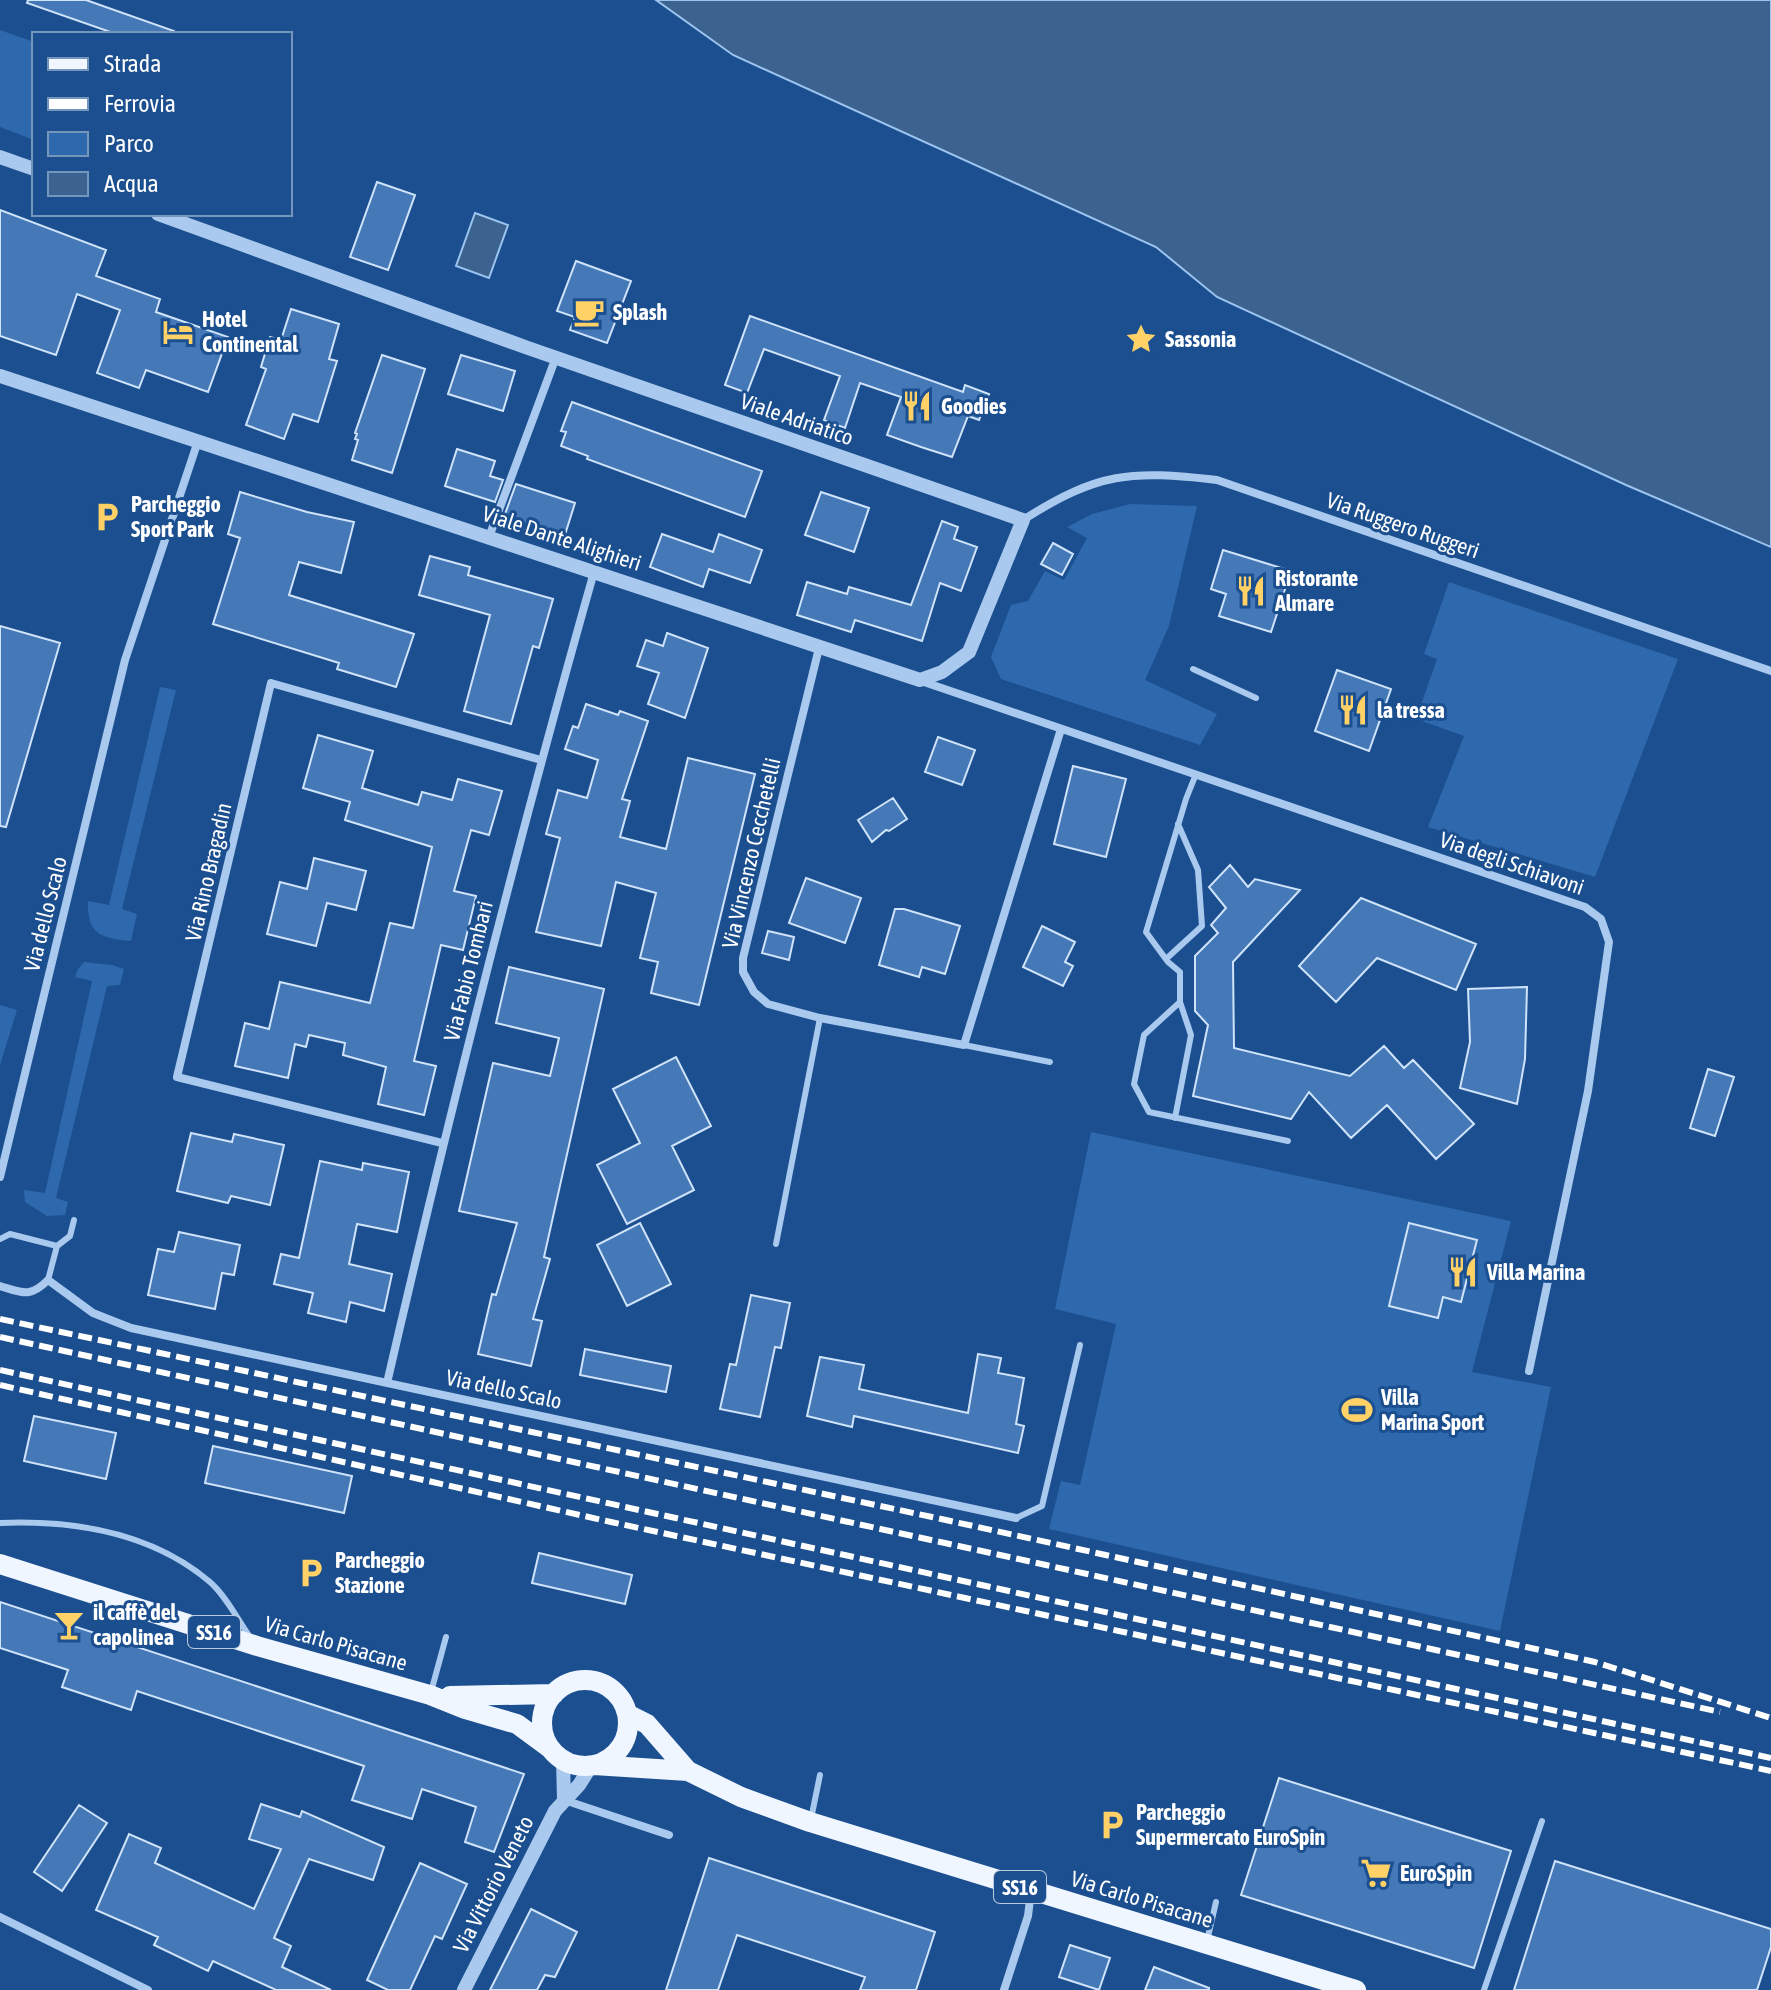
<svg xmlns="http://www.w3.org/2000/svg" width="1771" height="1990" font-family="'Asap Condensed',sans-serif">
  <rect width="100%" height="100%" fill="#1b4f8f"/>
  <path fill="#2e69ad" d="M0,30L34,42V140L0,127Z
    M1130,504L1197,506L1169,626L1145,680L1217,714L1200,745L1001,679L991,657L1011,605L1028,601L1045,571L1064,580L1087,538L1067,527L1092,514Z
    M1449,582L1678,659L1595,877L1428,827L1464,736L1416,719L1437,659L1424,654Z
    M160,687L176,690L122,909L137,914L131,941C100,938 87,934 88,901L109,905Z
    M84,962L112,965L124,969L120,985L107,986L56,1198L68,1202L65,1215L47,1216L25,1202L24,1190L45,1193L92,981L75,977L78,969Z
    M0,1005L17,1010L0,1065Z
    M1091,1132L1511,1221L1472,1372L1551,1387L1500,1631L1049,1529L1061,1481L1080,1485L1116,1324L1055,1309Z"/>
  <path fill="#3c6290" stroke="#9cc4f0" stroke-width="2" d="M656,0H1771V547L1626,485L1217,297L1156,247L733,55Z
    M475,213L508,225L489,278L456,266Z"/>
  <path fill="#4478b7" stroke="#cfe3fa" stroke-width="2" d="M28,0H86L174,31L173,34H116L27,3Z
    M377,182L415,195L388,270L350,257Z
    M0,210L106,250L96,276L160,299L156,312L228,337L208,392L146,370L139,388L97,373L120,310L77,294L56,355L0,336Z
    M576,261L631,281L607,343L570,330L575,317L557,311Z
    M291,309L339,324L329,359L337,361L318,422L293,414L284,439L246,425L266,369L261,367L270,337L281,340Z
    M750,316L963,392L965,385L989,394L979,420L968,416L952,457L921,447L887,435L901,397L860,383L845,428L824,420L840,376L764,349L747,393L725,385Z
    M382,355L425,369L392,473L352,460L358,440L355,439L357,434L355,433Z
    M461,355L515,371L503,411L448,394Z
    M572,402L762,471L745,517L587,459L588,456L561,446L566,432L561,431Z
    M457,449L495,461L490,476L503,480L495,502L445,486Z
    M516,484L575,503L563,541L502,522Z
    M240,492L307,512L354,522L341,573L299,562L289,595L414,634L396,687L337,669L339,663L213,624L240,538L228,534Z
    M821,492L869,508L854,552L805,535Z
    M942,521L958,527L954,539L977,547L961,591L940,583L922,641L855,620L851,632L797,615L807,582L847,594L849,587L911,605Z
    M662,534L713,552L719,534L762,550L750,583L709,569L703,587L650,567Z
    M1053,543L1073,554L1062,575L1041,564Z
    M1223,550L1291,571L1271,632L1219,616L1226,594L1211,589Z
    M430,556L470,567L468,575L553,599L539,648L533,646L511,724L464,711L490,615L419,595Z
    M0,626L60,643L6,827L0,826Z
    M667,633L708,648L685,718L648,704L659,673L637,666L646,640L663,646Z
    M1337,670L1391,689L1369,751L1315,731Z
    M586,704L618,715L620,711L648,721L622,799L630,801L620,837L666,849L688,758L755,774L699,1005L651,993L658,962L640,958L656,893L616,882L601,946L536,932L560,838L546,834L558,790L587,798L598,760L565,749L573,726L578,728Z
    M318,735L373,751L362,788L418,805L422,792L452,800L458,779L502,791L489,835L471,830L454,891L476,896L463,950L441,945L414,1061L436,1066L424,1115L378,1104L386,1067L343,1055L345,1043L309,1035L306,1047L295,1044L288,1078L235,1066L245,1023L269,1029L280,982L370,1003L390,923L413,928L432,847L345,820L350,802L303,788Z
    M938,737L975,750L962,785L925,772Z
    M1073,766L1126,779L1106,857L1054,844Z
    M893,798L907,819L889,831L886,830L872,842L858,820Z
    M314,858L366,871L356,910L327,903L316,946L267,934L280,882L307,889Z
    M1230,865L1248,887L1255,879L1300,890L1233,962L1234,1048L1350,1076L1384,1046L1404,1068L1413,1060L1474,1124L1436,1159L1387,1105L1351,1138L1309,1092L1291,1119L1193,1096L1208,1025L1195,1011V956L1218,933L1211,925L1226,908L1209,887Z
    M806,878L861,898L845,943L789,923Z
    M1361,898L1476,944L1456,990L1377,958L1336,1002L1299,966Z
    M895,909H904L960,926L945,974L922,967L919,977L879,965Z
    M1042,926L1075,942L1065,962L1073,966L1063,986L1023,967Z
    M768,931L794,937L789,960L762,953Z
    M509,967L604,989L544,1257L550,1259L533,1319L542,1321L531,1366L478,1354L492,1294L496,1295L517,1223L459,1211L493,1063L550,1076L559,1038L496,1023Z
    M1527,987L1525,1059L1517,1104L1460,1088L1470,1042L1468,989Z
    M676,1057L711,1126L672,1146L694,1190L627,1224L597,1165L640,1143L613,1089Z
    M1708,1069L1734,1077L1715,1136L1690,1128Z
    M191,1133L232,1142L234,1134L284,1145L270,1205L231,1196L228,1203L177,1191Z
    M320,1161L362,1170L363,1163L409,1172L397,1232L357,1224L349,1264L392,1274L384,1311L350,1302L346,1322L308,1313L313,1293L274,1284L281,1254L299,1258Z
    M640,1223L671,1284L627,1306L597,1245Z
    M1409,1223L1477,1240L1461,1302L1443,1297L1438,1318L1389,1306Z
    M179,1232L240,1245L234,1275L222,1273L215,1309L148,1295L158,1249L174,1252Z
    M751,1295L790,1303L781,1348L775,1347L760,1417L720,1409L730,1364L736,1365Z
    M585,1349L671,1366L666,1392L580,1375Z
    M978,1354L1001,1358L998,1373L1024,1378L1016,1424L1024,1426L1018,1453L854,1416L852,1427L807,1416L820,1357L864,1365L859,1389L968,1413Z
    M34,1416L116,1433L106,1479L24,1461Z
    M213,1446L352,1476L344,1513L205,1483Z
    M539,1553L632,1575L625,1604L532,1583Z
    M0,1602L524,1774L494,1852L465,1842L476,1807L422,1789L412,1819L352,1800L364,1766L137,1691L131,1710L62,1687L68,1670L0,1648Z
    M1279,1778L1511,1851L1474,1968L1241,1895Z
    M261,1804L300,1817L302,1811L384,1847L373,1880L309,1859L274,1938L291,1946L282,1967L331,1990H276L213,1961L208,1971L154,1945L158,1937L96,1910L129,1834L161,1848L155,1863L254,1909L281,1849L249,1839Z
    M79,1805L107,1823L62,1891L34,1872Z
    M709,1858L935,1932L916,1990H860L865,1977L737,1935L718,1990H666Z
    M1555,1861L1771,1929V1947L1757,1990H1514Z
    M420,1863L467,1884L442,1939L435,1936L410,1990H388L367,1980Z
    M531,1909L577,1932L555,1977L545,1975L537,1990H490Z
    M1070,1945L1110,1958L1099,1990L1059,1977Z
    M1154,1967L1209,1988V1990H1145Z"/>
  <g fill="none" stroke-linecap="round" stroke-linejoin="round">
    <path stroke="#a9c9ee" stroke-width="6" d="M1193,669L1256,698
      M1196,774L1186,799L1146,932L1168,962L1180,972V1002L1144,1035L1134,1084L1149,1112L1288,1141
      M1166,959L1202,926L1198,870L1178,824
      M964,1045L1050,1062
      M1175,1118L1191,1035L1180,1002
      M0,1239L10,1234L57,1246
      M776,1244L820,1018
      M48,1280L57,1246L70,1236L74,1220
      M1016,1518L1042,1506L1080,1345
      M0,1523C75,1520 151,1532 210,1582C226,1596 238,1620 250,1637
      M431,1692L446,1637
      M811,1819L820,1775
      M1207,1941L1216,1902
      M1484,1990L1542,1821"/>
    <path stroke="#a9c9ee" stroke-width="8" d="M1023,520C1098,472 1131,470 1217,480L1771,671
      M489,537L556,357
      M819,648L743,958V972L754,992L768,1004L820,1018L964,1045L1061,729
      M921,681L1585,907L1601,919L1609,942L1588,1091L1529,1371
      M442,1143L177,1077L271,683L541,760
      M0,1177L125,660L198,441
      M0,1286C23,1293 30,1298 48,1280L93,1313L131,1328L1016,1518
      M387,1383C450,1111 518,840 594,572
      M564,1800L669,1835
      M0,1917L148,1990
      M1004,1990L1028,1916L1031,1891"/>
    <path stroke="#a9c9ee" stroke-width="14" d="M0,157L34,169
      M0,376L920,680L942,672L969,652L1023,520L528,348L158,214
      M563,1761L564,1800
      M464,1990L555,1811L579,1785L591,1766"/>
    <path stroke="#f0f6ff" stroke-width="20" d="M0,1564L257,1646L430,1695L465,1709L517,1724L551,1749
      M542 1723a43 43 0 1 1 86 0a43 43 0 1 1-86 0Z
      M450,1696L554,1694
      M629,1715L647,1724L688,1771
      M594,1765L688,1771L741,1797L810,1822L1356,1990"/>
    <path stroke="#fff" stroke-width="6" stroke-dasharray="14 6" stroke-linecap="butt" d="M0,1319L932,1517L1595,1662L1771,1718
      M0,1337L1720,1712
      M0,1370L1771,1758
      M0,1385L611,1522L1771,1771"/>
  </g>
  <defs>
    <g id="cafe-bare" transform="scale(2.4)"><path d="M-5.5-4.5H6V0H3Q3 3.5 0 3.5H-2.5Q-5.5 3.5-5.5 0ZM3-3.2v2h1.7v-2ZM-6 4.5H4V6H-6Z" fill="#ffd166" stroke="#1b4f8f" stroke-width="2.5" paint-order="stroke"/></g>
    <g id="hotel-bare" transform="scale(2.4)"><path d="M-6-4.5h1.5V1H6V5H4.5V3h-9V5H-6ZM-4 0a1.8 1.8 0 1 1 3.6 0ZM.5 0V-2.5h3Q6-2.5 6 0Z" fill="#ffd166" stroke="#1b4f8f" stroke-width="2.5" paint-order="stroke"/></g>
    <g id="sight-bare" transform="scale(2.4)"><path d="M0-6L1.8-2.2L6-1.7L2.9 1.2L3.7 5.4L0 3.3L-3.7 5.4L-2.9 1.2L-6-1.7L-1.8-2.2Z" fill="#ffd166" stroke="#1b4f8f" stroke-width="2.5" paint-order="stroke"/></g>
    <g id="restaurant-bare" transform="scale(2.4)"><path d="M-5-6h1v4h1v-4h1v4h1v-4h1v5L-1.5 .5V6h-2V.5L-5-1ZM5-6V6H3V1.5H1.5Q1.5-4 5-6Z" fill="#ffd166" stroke="#1b4f8f" stroke-width="2.5" paint-order="stroke"/></g>
    <g id="parking-bare" transform="scale(2.4)"><path d="M-3.5-5.5H1a3.5 3.5 0 0 1 0 7H-1V5.5H-3.5ZM-1-3.4V-.6H.8a1.4 1.4 0 0 0 0-2.8Z" fill="#ffd166" stroke="#1b4f8f" stroke-width="2.5" paint-order="stroke"/></g>
    <g id="stadium-bare" transform="scale(2.4)"><path d="M0-5a6.5 5 0 1 0 0 10a6.5 5 0 1 0 0-10ZM-3.5-1.8h7v3.6h-7Z" fill="#ffd166" stroke="#1b4f8f" stroke-width="2.5" paint-order="stroke"/></g>
    <g id="bar-bare" transform="scale(2.4)"><path d="M-6-5H6L.8 .8V4.5H3.5V6h-7V4.5H-.8V.8Z" fill="#ffd166" stroke="#1b4f8f" stroke-width="2.5" paint-order="stroke"/></g>
    <g id="supermarket-bare" transform="scale(2.4)"><path d="M-6-5.5h2.5l.6 2H6L4.5 2H-2.5L-4.4-4H-6ZM-1.5 3.2a1.3 1.3 0 1 0 .1 0ZM3 3.2a1.3 1.3 0 1 0 .1 0Z" fill="#ffd166" stroke="#1b4f8f" stroke-width="2.5" paint-order="stroke"/></g>
  </defs>
  <g fill-rule="evenodd">
    <use href="#cafe-bare" x="589" y="312"/>
    <use href="#hotel-bare" x="178" y="332"/>
    <use href="#sight-bare" x="1141" y="339"/>
    <use href="#restaurant-bare" x="917" y="406"/>
    <use href="#parking-bare" x="107" y="517"/>
    <use href="#restaurant-bare" x="1251" y="591"/>
    <use href="#restaurant-bare" x="1353" y="710"/>
    <use href="#restaurant-bare" x="1463" y="1272"/>
    <use href="#stadium-bare" x="1357" y="1410"/>
    <use href="#parking-bare" x="311" y="1573"/>
    <use href="#bar-bare" x="69" y="1625"/>
    <use href="#parking-bare" x="1112" y="1825"/>
    <use href="#supermarket-bare" x="1376" y="1873"/>
  </g>
  <g text-anchor="middle" dominant-baseline="central" stroke-width="6" stroke-linejoin="round" paint-order="stroke">
    <g fill="#1b4f8f" stroke="#bbcadd" stroke-width="2">
      <rect x="188" y="1616" width="52" height="32" rx="6"/>
      <rect x="994" y="1871" width="52" height="32" rx="6"/>
    </g>
    <g font-size="20" font-weight="bold" fill="#fff">
      <text x="214" y="1632">SS16</text>
      <text x="1020" y="1887">SS16</text>
    </g>
    <g font-size="22" font-weight="bold" fill="#fff" stroke="#1b4f8f" text-anchor="start">
      <text x="613" y="312">Splash</text>
      <text x="202" y="319">Hotel<tspan x="202" dy="25">Continental</tspan></text>
      <text x="1165" y="339">Sassonia</text>
      <text x="941" y="406">Goodies</text>
      <text x="131" y="504">Parcheggio<tspan x="131" dy="25">Sport Park</tspan></text>
      <text x="1275" y="578">Ristorante<tspan x="1275" dy="25">Almare</tspan></text>
      <text x="1377" y="710">la tressa</text>
      <text x="1487" y="1272">Villa Marina</text>
      <text x="1381" y="1397">Villa<tspan x="1381" dy="25">Marina Sport</tspan></text>
      <text x="335" y="1560">Parcheggio<tspan x="335" dy="25">Stazione</tspan></text>
      <text x="93" y="1612">il caffè del<tspan x="93" dy="25">capolinea</tspan></text>
      <text x="1136" y="1812">Parcheggio<tspan x="1136" dy="25">Supermercato EuroSpin</tspan></text>
      <text x="1400" y="1873">EuroSpin</text>
    </g>
    <g font-size="22" fill="#fff" stroke="#1b4f8f">
      <text transform="translate(797 419) rotate(19)">Viale Adriatico</text>
      <text transform="translate(1403 525) rotate(19)">Via Ruggero Ruggeri</text>
      <text transform="translate(562 538) rotate(18)">Viale Dante Alighieri</text>
      <text transform="translate(751 853) rotate(-77)">Via Vincenzo Cecchetelli</text>
      <text transform="translate(1512 863) rotate(19)">Via degli Schiavoni</text>
      <text transform="translate(208 872) rotate(-77)">Via Rino Bragadin</text>
      <text transform="translate(45 914) rotate(-76)">Via dello Scalo</text>
      <text transform="translate(468 971) rotate(-76)">Via Fabio Tombari</text>
      <text transform="translate(504 1389) rotate(12)">Via dello Scalo</text>
      <text transform="translate(336 1643) rotate(16)">Via Carlo Pisacane</text>
      <text transform="translate(493 1884) rotate(-63)">Via Vittorio Veneto</text>
      <text transform="translate(1142 1899) rotate(17)">Via Carlo Pisacane</text>
    </g>
  </g>
  <rect x="32" y="32" width="260" height="184" fill="#1b4f8f" stroke="#7695bc" stroke-width="2"/>
  <rect x="48" y="58" width="40" height="12" fill="#f0f6ff" stroke="#7695bc" stroke-width="2"/>
  <text x="104" y="72" font-size="24" fill="#ffffff">Strada</text>
  <rect x="48" y="98" width="40" height="12" fill="#ffffff" stroke="#7695bc" stroke-width="2"/>
  <text x="104" y="112" font-size="24" fill="#ffffff">Ferrovia</text>
  <rect x="48" y="132" width="40" height="24" fill="#2e69ad" stroke="#7695bc" stroke-width="2"/>
  <text x="104" y="152" font-size="24" fill="#ffffff">Parco</text>
  <rect x="48" y="172" width="40" height="24" fill="#3c6290" stroke="#7695bc" stroke-width="2"/>
  <text x="104" y="192" font-size="24" fill="#ffffff">Acqua</text>
</svg>
